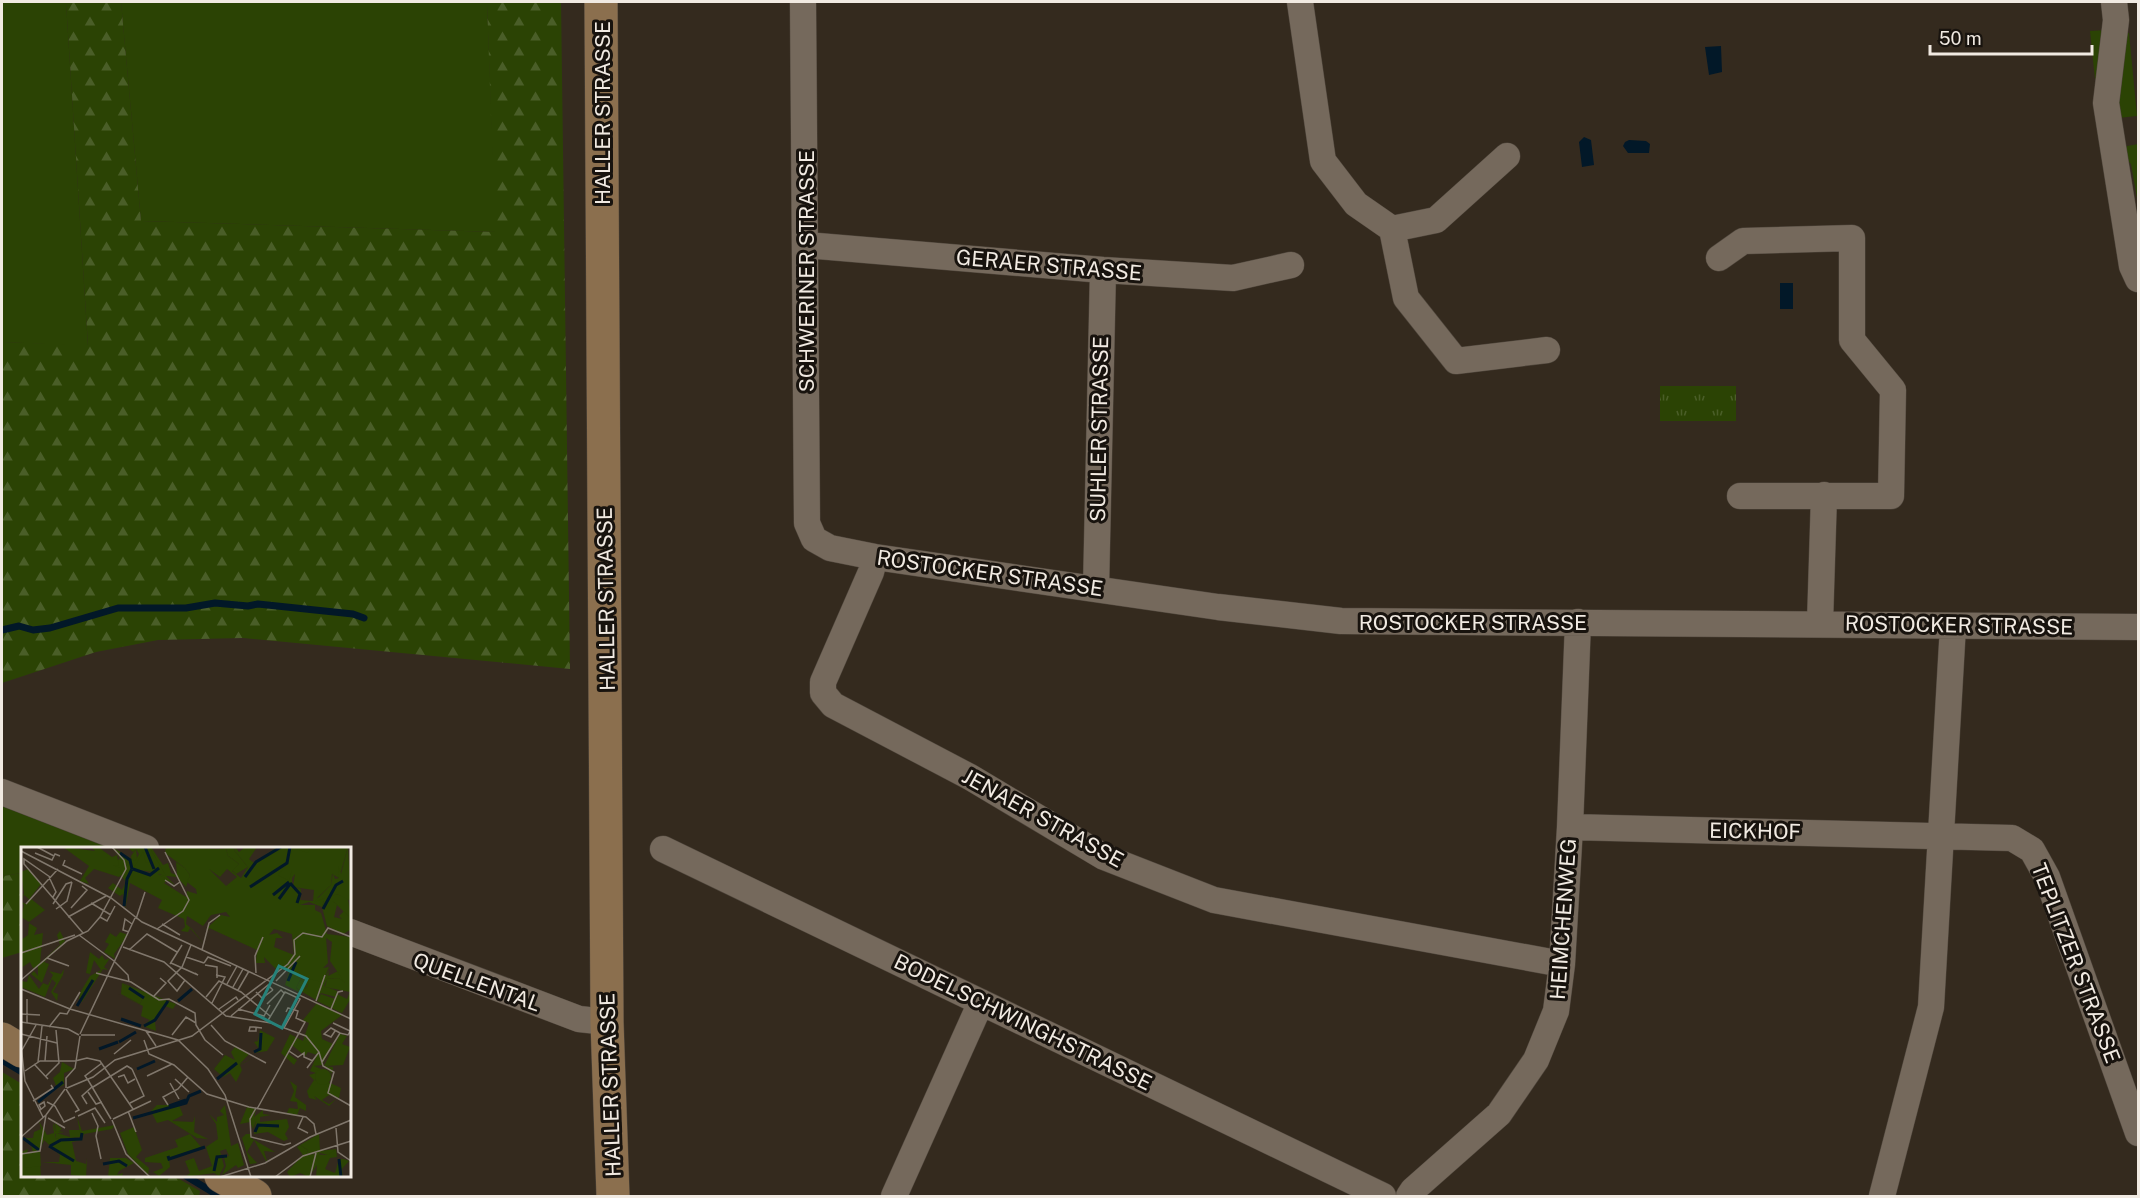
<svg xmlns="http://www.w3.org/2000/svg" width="2140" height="1198" font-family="'Public Sans',sans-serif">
  <defs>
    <pattern id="forest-firs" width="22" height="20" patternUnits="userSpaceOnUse" patternTransform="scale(1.5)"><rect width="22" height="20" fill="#2b4304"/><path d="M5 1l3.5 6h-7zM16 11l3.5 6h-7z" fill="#4a5e28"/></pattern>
    <pattern id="park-tufts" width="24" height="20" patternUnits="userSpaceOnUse" patternTransform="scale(1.5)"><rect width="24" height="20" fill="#2b4304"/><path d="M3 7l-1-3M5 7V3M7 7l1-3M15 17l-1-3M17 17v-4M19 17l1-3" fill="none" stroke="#4a5e28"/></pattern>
  </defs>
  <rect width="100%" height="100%" fill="#342a1e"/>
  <path fill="#2b4304" d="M2,2H66L88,346L2,342Z
    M121,2H487L496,232L141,221Z
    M2107,30L2100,80L2095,79L2090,31Z
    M2126,33H2129L2137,116L2118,118L2116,94Z
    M2138,144V198H2137L2131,164L2124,157L2122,147Z
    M2,804L122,848H22V873L4,876L2,873Z"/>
  <path fill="url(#forest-firs)" d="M66,2H121L141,221L495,232L487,2H561L570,669L243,638L158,640L96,652L2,683V342L88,345Z
    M2,873L4,876L22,873V952L2,958Z
    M2,1072L22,1084V1176H174L200,1191L199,1196H2Z"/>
  <path fill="url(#park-tufts)" d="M1660,386H1736V421H1660Z"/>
  <path fill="#021828" d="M1721,46L1722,72L1709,75L1705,47Z
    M1584,137L1591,140L1594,165L1582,167L1579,142Z
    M1629,140L1646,141L1650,144L1649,153H1628L1623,146L1625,142Z
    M1780,283H1793V309H1780Z"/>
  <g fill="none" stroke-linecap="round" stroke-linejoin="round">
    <path stroke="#021828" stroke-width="7" d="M2,630L19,626L33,630L50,628L118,608H186L215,603L248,606L258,604L353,614L364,618
      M2,1060L22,1072
      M186,1176L219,1196"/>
    <g stroke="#4f463c" stroke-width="27">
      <path id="minor" d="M803,2L807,523L814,539L830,548L875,557L1218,607L1341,621L2138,627
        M1300,2L1323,161L1356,204L1392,229L1436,220L1507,156
        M2114,2L2116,20L2106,103L2132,266L2138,279
        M1392,229L1406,298L1456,361L1547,350
        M806,245L1103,270L1233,278L1291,265
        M1719,258L1743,241L1852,238V340L1893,390L1891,496H1740
        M875,557L871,572L823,682V693L833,705L970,777L1104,857L1214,900L1562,964
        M1096,589L1103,270
        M1820,623L1824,495
        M2,792L146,848
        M1570,827L2012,838L2032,850L2047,877L2138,1133
        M663,849L1383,1196
        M350,932L579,1019L607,1022
        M894,1196L981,1002
        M1409,1196L1413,1190L1499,1114L1536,1060L1556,1011L1562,964L1570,827L1578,622
        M1882,1196L1931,1007L1953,626"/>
    </g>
    <g stroke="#4f463c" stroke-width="34">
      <path id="secondary" d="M601,2L607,1022L613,1196
        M2,1039L22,1051
        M221,1176L255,1196"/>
    </g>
    <use href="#minor" stroke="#75695c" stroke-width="26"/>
    <use href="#secondary" stroke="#8b6f4e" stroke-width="33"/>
  </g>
  <g text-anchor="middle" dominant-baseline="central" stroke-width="6" stroke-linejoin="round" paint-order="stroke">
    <g font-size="21" fill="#f1eae2" stroke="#18130e">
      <text transform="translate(602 113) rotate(-90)">HALLER STRASSE</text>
      <text transform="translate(1049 265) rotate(5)">GERAER STRASSE</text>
      <text transform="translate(806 271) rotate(-90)">SCHWERINER STRASSE</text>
      <text transform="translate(1099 429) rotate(-89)">SUHLER STRASSE</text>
      <text transform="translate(990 573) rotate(8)">ROSTOCKER STRASSE</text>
      <text transform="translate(606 599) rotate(-91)">HALLER STRASSE</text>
      <text x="1473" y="622">ROSTOCKER STRASSE</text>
      <text transform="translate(1959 625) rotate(1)">ROSTOCKER STRASSE</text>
      <text transform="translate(1043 818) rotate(29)">JENAER STRASSE</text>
      <text transform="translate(1755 831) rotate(1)">EICKHOF</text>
      <text transform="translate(1563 919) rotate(-86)">HEIMCHENWEG</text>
      <text transform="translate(2076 963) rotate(69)">TEPLITZER STRASSE</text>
      <text transform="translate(477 982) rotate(20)">QUELLENTAL</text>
      <text transform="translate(1023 1022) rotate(26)">BODELSCHWINGHSTRASSE</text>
      <text transform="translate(610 1085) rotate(-92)">HALLER STRASSE</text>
    </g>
  </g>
  <g transform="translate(21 847)">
    <rect width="330" height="330" fill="#342a1e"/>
    <path d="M91,0L104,8L110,20L103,53L102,47L99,49L87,41L92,36L101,43L105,35L92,18L99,11ZM128,0H130L142,18L147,16L150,26L156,28L155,15L164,21L169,28L165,40L156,30L145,29L154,38L137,28H144ZM214,0L213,3L227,20L215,27L211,23L218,17L207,9L205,2H198ZM327,0L318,31L311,27L310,38L296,51L316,47L327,51L330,72L314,56L303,54L301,60L288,55L279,58V53L292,54L293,43L272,40L274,27L268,35L256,28L272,1ZM115,2L116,11L122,4L134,23L132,25L112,22L110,9ZM7,22L20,37L9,51L24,63L8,75L0,70L3,58L0,55L5,57L8,52L3,48L0,53L3,46L0,25ZM8,76L16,81L13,88L22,86L19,116L39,98L36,88L39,84L44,94L23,115L28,117L21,136L10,127L13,124L17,129V120L12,121L9,115L0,121V93L7,88ZM43,122L42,128L32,145L37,147L36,154L30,145L35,136L31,132L24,150L0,140V134L6,135L8,128L18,142L22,136L27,138L32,128L28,124L40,127ZM308,123L307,129L317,124L324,133L323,137L318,131L306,132L303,139L316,144L315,150L300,146L295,153L275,141L279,133L286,136L284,142L287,139V135L278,128L305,129ZM101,136L122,151L119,157L100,147ZM239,183L254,191L246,204L233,206L238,202L233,195L237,194ZM269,234L276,239L274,250L285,258V264L279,261L276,268L266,266L268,261L277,262L276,255L269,254L273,244ZM204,258L210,299L217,296L223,318L217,321L215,318L201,328L205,319L203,310L208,309L205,302L199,304L203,319L198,329L193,326L164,330L169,326L164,314L173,311L178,324L191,319L185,300L197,292L195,277L188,267L196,275V270L203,268L199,264ZM226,260L235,262L233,270L242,263V267L250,268L239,270V275L266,272L268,280L264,287L267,292L263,294L247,285L233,287L235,274L232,282L229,275L219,277ZM174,269L173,288L150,274L172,275ZM34,276L41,282L36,286L49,290L48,283H59L61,290L35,292ZM113,280L121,303L115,310L128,321L127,328L107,307L99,286ZM169,287L181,301L148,312L149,320L138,329L132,325L142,321L140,316L124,315V311L157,300L154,293ZM225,287H230V291L254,305L243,304L246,314H245L233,293L226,305L236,316L229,317L221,291ZM279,298L287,303L286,307L305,308L315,302L316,310L309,311L304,322L314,326L318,312H323L328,314L321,322L322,330H295L296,318L288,330L279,326L269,330L266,325L282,308L276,300ZM7,302L3,320L19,315L20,330L0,329V305ZM89,311H105L113,316L98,324L96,328L102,326L101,330H87Z" fill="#2b4304"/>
    <path d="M42,0L74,4L70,0H77L91,10L96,8L98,19L92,18L99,21L101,27L98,30L73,22L64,31L68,37L59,34L68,19ZM111,0L129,1L145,29L137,27L147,33L143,36L165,50L166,44L176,47L175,42L166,35L169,28L164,21L144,6L145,0L205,2L207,9L218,17L211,24L220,31L227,20L213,3L215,1L218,5L224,0H236L228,12L233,16L256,0H290L287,6L272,1L267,16L257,28L268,34L271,23V40L280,42L279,58H299H294V63L300,66L306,87L330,90V151L321,166L296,154L300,147L314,152L316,147L326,152L329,145L304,140L306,132L318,131L324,136L309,114L311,95L305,91L307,116L302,121L308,120L302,135L277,130L288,135L284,144L286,136L279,133L275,141L282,147L264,138L269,122L256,123L243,110L244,116H235L236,103L188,81L187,84L186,81L200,68L209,70L205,65L190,68L182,79L166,69L165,77L171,82L183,97L169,81L167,85L160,84L164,80L163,72L137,61L141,53L109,36L104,62L105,34L110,20L106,12L104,24L102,12L104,8L114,14L118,7L115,2L112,5L108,2ZM122,5L125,16L130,15L134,23L129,26L112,22ZM188,22L199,30L206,22L216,30L205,39ZM253,82L271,87L273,108L253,100L255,91H262L256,86L248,88ZM327,0L330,54L316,47L293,55L310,38L312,26L314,32L318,31L317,19L320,27ZM303,54H311L320,60L316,58L313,70L321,72L318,69L323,64L330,72V89L329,83L322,87L306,79L301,60ZM99,85L107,88L93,107L94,112L83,105L88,97L84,95L89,86L95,90ZM69,105L78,112L81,108L84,113L89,111L83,120L87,123L82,122L61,155L58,152L60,144L69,129L80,123L73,113L69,127L65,126ZM101,136L155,157L152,162L144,159L134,175L135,184L122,179L129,173L120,169L122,159L97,147L119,157L122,151ZM296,156L321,168L300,184L301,192L312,197L301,218L293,219L300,222L294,233L302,237L311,227L304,219L312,220V223L309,231L307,235L320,241L318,251L308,248L301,253L308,257L315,252L308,259L293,249L296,253L288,251L286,244L293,233L288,228L295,226L289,224L296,208L287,205L284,209L271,198L266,206L276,213L273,218L260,206L269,187L282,194L288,176L282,173ZM214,200L228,207L218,218L232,211L219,218L221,223L215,235L209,226L202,230L193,222L204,208L214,213L210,205ZM136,258H158L162,268L151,274L187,292L176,291L147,273L136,276L130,264ZM56,270L61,284L94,278L91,282L63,287L61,293L51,295L55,314L65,317L66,311L65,330L50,328V318L21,315H38L39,308L23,293L19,303L12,305L9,295L0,291H12L13,285L20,282L18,274L26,288L33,286L32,279L33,276L34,284L43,285L34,287L35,292L60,291ZM298,287L299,304L315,302L307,308L299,306L296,312L295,306L286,307L287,303L279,298Z" fill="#2b4304" fill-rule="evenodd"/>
    <path d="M319,187L326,189L321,197L329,200L322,218L303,219ZM41,215L53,222L43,226V238L36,241L32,231L39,225ZM294 230a8 8 0 1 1 16 0a8 8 0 1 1-16 0ZM19,304L20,319L3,321L4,307Z" fill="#2b4304"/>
    <path fill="none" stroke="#021828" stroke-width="3" d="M124,0L133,22M99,6L109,13L111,22M112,22L129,28L138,21M224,30L235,15L260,0M269,36L279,47L276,56M229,40L266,16L269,0M252,48L268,35M258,52L269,37M103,59L106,32L111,22M302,62L315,38L322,34M267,134L275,115M108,141L123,151M157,154L171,142M56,159L72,133M100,172L120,179M123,179L134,173L147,154M98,195L115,185M78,202L97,195M233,205L239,202L240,186M116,222L134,214M196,232L216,216M17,255L42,235M148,259L165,253M112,271L165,256L168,249L180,244M234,285L237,278L258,279M2,291L18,303M28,299L53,314M29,299L40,293L60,292L61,286M147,309L148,312L184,300M318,312L320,330M82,317L98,314L106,319M193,324L196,310L206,309"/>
    <path fill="none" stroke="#80776c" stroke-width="1.5" d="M16,0L33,9M0,4L90,51L121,75L330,172M14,6L31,13L34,7L39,9M44,13L42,18L61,27M28,30L35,45L32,50M29,30L3,12V17L62,86M144,33L153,39L159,35M70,56L90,68M5,57L37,22M32,57L45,37L51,35M50,61L66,43L61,39M35,62L46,54L51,35M47,70L85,49M79,70L86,74L94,59M115,72L124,45M141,77L159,88M136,82L162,64L168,53L144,5M108,85L102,83L104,72L111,77M58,88L93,114M102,100L143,115L205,169L250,176L285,189L298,205L302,219L313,225L307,246L330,259M108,103L126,87L156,105M181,103L188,76L199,68M0,106L54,88M165,110L183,116M26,111L48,119M94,115L107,128L108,135M150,116L177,128L174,126M183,116L187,110L210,119M149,117L161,98M184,118L196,120V131M75,126L110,135L138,153L148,152L174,166L175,178L184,193L202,208M235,126L234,109L242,90M0,133L46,94L67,84L79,70L105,22L103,13L91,0M164,133L156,144L147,134L161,120L170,98M255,134L279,109M206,137L216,119M212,140L222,122M0,142L49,162L157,193L187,222L204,248L230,330M217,143L228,124M235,145L241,151L252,143M133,149L145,136L139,131M185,150L198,134L220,145L249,169M6,152V176M295,154L304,128M191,156L204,130L195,128M246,157L260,143L263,146M198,162L215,150L217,153M217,162L243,169L249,158M310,162L317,145L322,144M0,167L19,168M210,169L247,138L252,143M0,175L47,182L58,188M246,175L264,145L279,152L263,181M312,176L329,184M190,178L204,194L245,216M28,180L39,166L46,167L59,145M235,180V184H228L229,180H233L241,181M125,184L135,199M314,184L310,190L303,187L310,181L319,186M0,187L36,196M59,187L114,71M60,188H94M151,188L165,170L175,176M123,193L128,207L153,218L186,247L228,260L285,270L293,277L295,287M0,198L4,234L22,270M1,203L15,178M268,204L277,210L283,206V210L292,214M93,207L110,193M24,214L26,189M54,214L66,211L79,214L112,262M17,215L21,179M301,215L319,186L327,188L330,183M13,217L27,232M286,221L298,205M4,224L19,214H54M25,229L38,216L35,183M126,229L151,217M97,230L103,228L107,236L114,232M154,232L168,245M67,233L64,229L81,216M67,233L90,272M149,236L158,252M72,240L106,219L111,222M45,241V231L54,221L59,189M46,241L72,230L94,213L171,189L267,117L274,107L273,93L282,86L301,90L307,81L330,90M45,242L58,263L54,265M67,245L75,257L81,255M12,254L32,241L30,238M26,255L34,259L43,275L54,270M109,256L123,249L111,222M66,257L61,249L72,239M147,258L142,250L157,242L167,230M235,261L229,272L230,290L263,298L270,296M236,262L284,175L275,171L277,164L267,161L265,165M18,264L24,259L23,255L18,258L20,262M107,264L115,285M71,266L77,279L75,289L80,312M57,269L74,261L84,276M282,270L277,281L287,286M27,271L44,281M92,272L130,254M91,273L105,307L129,330M315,281L317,305L330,314M0,290L25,268L44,242M0,307L19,304L25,268M199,330L244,316L289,290L330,273M254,330L282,309L330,294M289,330L295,306"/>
    <path fill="#26827a" fill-opacity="0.15" stroke="#26827a" stroke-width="3" d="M258,119L286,132L261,181L234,167Z"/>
    <rect width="330" height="330" fill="none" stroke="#f1eae2" stroke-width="3"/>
  </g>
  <rect width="2140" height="1198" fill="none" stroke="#f1eae2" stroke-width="6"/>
  <path d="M1930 45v9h162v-9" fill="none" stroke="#f1eae2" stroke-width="3"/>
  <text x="1939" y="45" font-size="18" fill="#f1eae2" stroke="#18130e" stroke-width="4.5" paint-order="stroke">50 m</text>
</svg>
